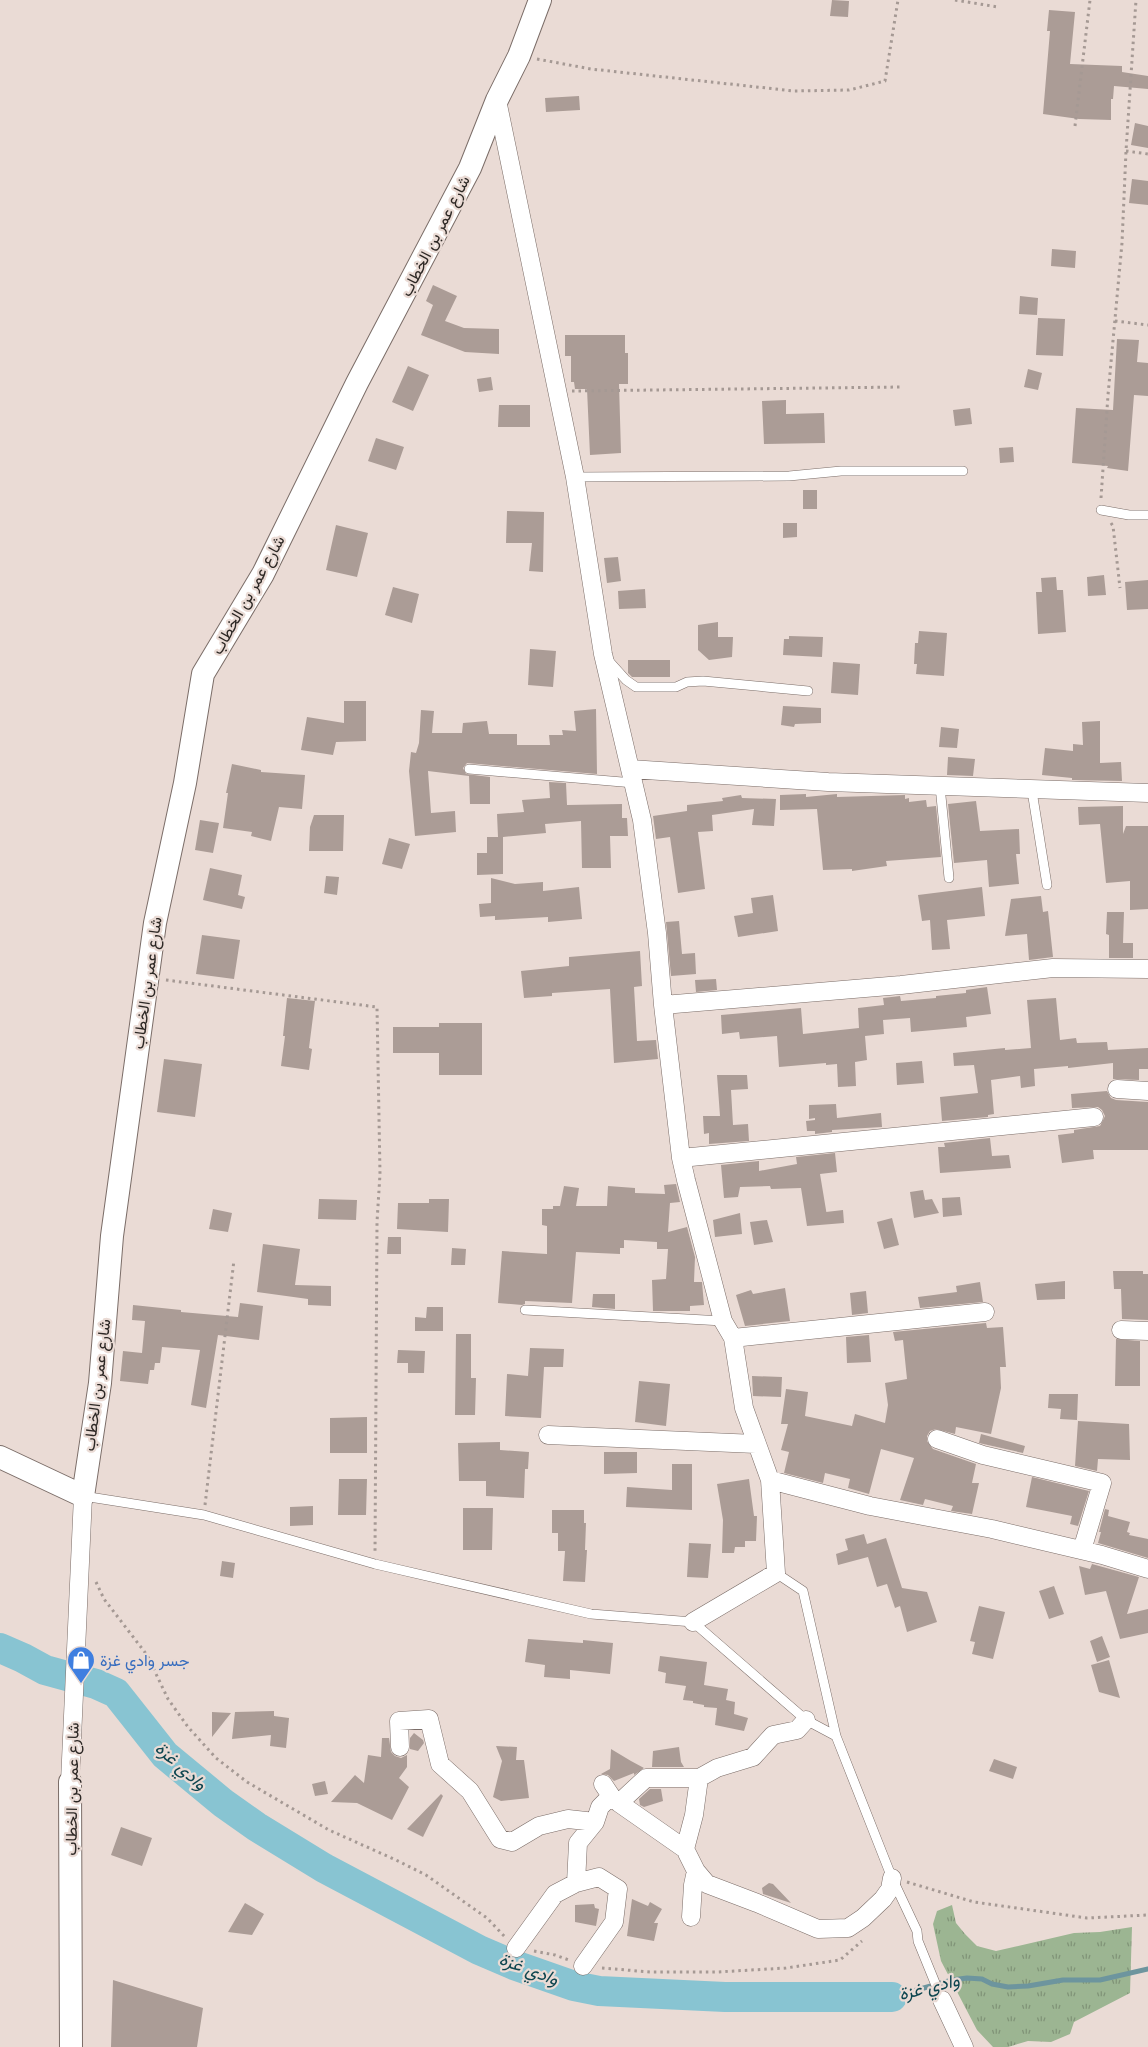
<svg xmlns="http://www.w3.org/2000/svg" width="1148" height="2047" font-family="'DM Sans',Vazirmatn,sans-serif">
  <defs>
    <pattern id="grass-tufts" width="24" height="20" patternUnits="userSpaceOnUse" patternTransform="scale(1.25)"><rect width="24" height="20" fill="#9cb592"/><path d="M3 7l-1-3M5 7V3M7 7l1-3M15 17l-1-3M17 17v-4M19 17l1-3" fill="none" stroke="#809377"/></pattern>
  </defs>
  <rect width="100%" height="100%" fill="#eadbd5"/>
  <path fill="url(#grass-tufts)" d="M952,1905L956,1923L965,1934L977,1946L996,1951L1074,1933L1100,1932L1132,1927L1130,1993L1074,2022L1070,2034L1051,2042L1028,2041L1008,2047H993L977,2030L941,1961L933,1924L937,1911Z"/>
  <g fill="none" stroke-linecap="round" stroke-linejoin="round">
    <path stroke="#6d959e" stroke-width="5" d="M892,1997L952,1980L967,1978L982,1979L992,1984L1008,1987L1028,1986L1063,1980H1100L1148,1969"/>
    <path stroke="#88c4d2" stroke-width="30" d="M0,1648L23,1658L45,1670L96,1684L116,1693L165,1755L223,1803L257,1827L324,1868L479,1950L514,1965L574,1986L599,1991L725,1997H892"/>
  </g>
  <path fill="#ab9c96" d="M832,0L849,1L848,17L830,16Z
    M1049,10L1075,12L1070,64L1122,66V72L1148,76V89L1114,86L1113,99H1111V120L1079,119L1043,114L1050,31H1047Z
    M579,96L580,110L546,112L545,98Z
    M1135,123L1148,126V148L1131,145Z
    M1132,179L1148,181V205L1129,203Z
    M1052,249L1076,251L1075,268L1051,266Z
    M433,285L457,296L445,321L464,328L499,329V354L465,352L421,335L433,305L426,301Z
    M1020,296L1038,298L1037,315L1019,314Z
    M1038,318L1065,319L1063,356L1036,355Z
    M565,335H625V353H628V384H619L621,453L590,455L587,389H575L574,382H571V356H565Z
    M1117,339L1139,340L1137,362L1148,363V396L1134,395L1128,471L1107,468L1108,466L1072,463L1076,408L1113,410Z
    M408,366L429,375L413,411L392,402Z
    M1028,369L1042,373L1038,390L1024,387Z
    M491,377L493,390L479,392L477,379Z
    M786,400V414L824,413L825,443L764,444L762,401Z
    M499,405H530V427H498Z
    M970,408L972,424L955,426L953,410Z
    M376,438L404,447L396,470L368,461Z
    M1013,447L1014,462L1000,463L999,448Z
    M803,490H817V509H803Z
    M507,511L544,512L543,572L529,571L532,543H506Z
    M783,523H797V537L783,538Z
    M336,525L368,533L357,577L326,570Z
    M618,557L621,581L607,583L604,558Z
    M1104,575L1106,595L1088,596L1087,577Z
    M1056,577L1057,590H1063L1066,632L1038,634L1036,592H1042L1041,578Z
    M1148,580V609L1127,610L1125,582Z
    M393,587L419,594L412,623L385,615Z
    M645,589L646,608L619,609L618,591Z
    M718,622V637H733L732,657L709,660L698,650V625Z
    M919,631L947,633L944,676L916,674L917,664H914L915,643H918Z
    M789,636L823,637L822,657L783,655L784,639H789Z
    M530,649L556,651L553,687L528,685Z
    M628,660H670V677H632L628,673Z
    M833,662L860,664L858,695L831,693Z
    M344,701H366V741L336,742L333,755L301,750L307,717L344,723Z
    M783,706L821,708V723L795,724L794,727L781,725Z
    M596,709L597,774L467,763L463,768L466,774L490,777V804H470L469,776L428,771L431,813L455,811L456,832L415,836L409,771L411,752L416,753L419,743L421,710L434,711L432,733H462L463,723L487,721L489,734H517V745H550L549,735H563L562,730L576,731L574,711Z
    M1100,721V763L1121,762L1122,781L1072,780V778L1042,775L1045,748L1073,751V744L1083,745L1082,722Z
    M941,727L959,729L957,748L939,747Z
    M948,757L975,759L973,776L947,775Z
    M232,764L261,770V772L305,775L302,809L279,807L271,841L251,836L252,832L223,828L228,793H226Z
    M549,782L566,783L567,805L622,804V818H627L628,836H610L611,868H582L581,821L545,824L546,833L503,837V874L477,875V853H487V837H498L497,814L524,812L522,800L550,798Z
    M806,794V797L837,794V797L905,795V799L909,798V802L926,800L927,807L936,806L941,857L886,861L887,866L852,871V869L823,870L817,809L780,810V795Z
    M741,795L742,798L776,799L774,826L752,825L754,809L712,815L713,831L698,832L705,889L678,893L670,837L656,839L653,816L687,811V805L723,801L722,798Z
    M976,801L980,831L1019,829L1020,854H1016L1019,884L989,887L987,860L954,863L948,804Z
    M1123,806V834L1126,826H1148V909L1130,910V881L1106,883L1100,824L1079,825L1078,807Z
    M314,815H344L343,851H309L310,827Z
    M200,820L219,823L213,853L195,850Z
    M389,838L410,844L402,869L382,864Z
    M210,868L242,875L238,895L245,897L242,909L203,900Z
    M326,876L339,877L337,895L324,893Z
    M491,878L515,884L543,882V891L579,887L582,919L548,922V917L495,920V916L480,917L479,904L491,903Z
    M982,887L985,916L947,920L950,949L932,950L930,920L922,921L918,895Z
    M773,895L778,931L738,937L734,916L753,913L751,898Z
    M1041,896L1043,912L1048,911L1053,957L1029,960L1027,934L1005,936L1011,899Z
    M1107,912H1124L1123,943H1133V958H1109V935L1106,934Z
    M679,921L682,954L695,953L696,974L671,976L666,922Z
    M202,935L240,940L234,979L196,974Z
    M640,951L642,986L634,987L637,1041L656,1040L658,1059L614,1063L610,989L552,993V996L524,998L521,971L569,966V957Z
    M716,979L717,990L696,992L695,980Z
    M987,987L991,1014L966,1017L967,1027L911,1032L910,1018L883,1020L884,1034L865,1036L867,1060L855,1062L856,1086L838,1087L837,1064L826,1065V1063L779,1067L777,1036L740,1039L739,1032L722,1034L721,1015L801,1008L803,1034L859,1028L858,1008L884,1005L883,998L900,996L901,1001L936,998V996L966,993V990Z
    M287,998L315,1001L309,1048L312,1049L309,1070L281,1066L285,1036H283Z
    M1056,998L1060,1040L1076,1038L1077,1043L1107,1042L1108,1050L1148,1048V1069H1139V1080L1113,1079V1063L1068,1068V1066L1034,1069L1035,1086L1021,1088L1020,1076L991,1080L994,1114L988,1115V1117L942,1121L940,1097L978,1093L974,1065L954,1066L953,1053L1005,1048V1050L1031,1048L1027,1000Z
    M439,1023H482V1075H439V1053H393V1027H439Z
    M164,1059L202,1064L195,1117L157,1112Z
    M922,1061L924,1083L897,1085L896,1063Z
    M717,1075H747L748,1089L731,1090L733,1125L748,1124L749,1141L709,1144V1133L704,1134L703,1116H720Z
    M1107,1091L1111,1098L1116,1100L1148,1102V1150H1093L1094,1159L1062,1163L1058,1135L1074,1133V1130L1100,1126L1105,1116L1102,1110L1098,1107L1072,1108L1071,1094Z
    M836,1104L837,1118L881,1113L882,1127L832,1130V1132L815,1134V1131H807L806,1121L815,1120V1118L809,1119V1105Z
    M990,1138L992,1156L1009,1155L1011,1168L940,1173L938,1147H945L944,1143Z
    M835,1153L837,1172L820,1174L828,1222L826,1212L843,1210L844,1223L807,1226L801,1188L771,1189L770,1186L740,1187L738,1197L724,1198L721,1165L759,1161V1171L797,1164L796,1157Z
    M676,1184L680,1202L670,1203L668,1232L687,1227L695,1257L694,1282H702L704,1305L690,1306V1311H653L652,1280L666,1279L668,1249H657V1242L624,1240V1248H620V1254L576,1252L572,1303L525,1301V1304L522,1305L498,1303L502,1251L547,1254V1226L542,1225V1209H553V1206H560L564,1186L579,1188L576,1206H607L608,1186L635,1188V1193L665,1194L664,1185Z
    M923,1190L925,1200L932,1199L939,1213L914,1218L910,1192Z
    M960,1197L962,1215L943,1217L942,1198Z
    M319,1199L357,1200L356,1220L318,1219Z
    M429,1199H449L448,1232L397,1229L398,1203H429Z
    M213,1209L232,1213L228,1232L209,1229Z
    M740,1213L742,1234L715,1237L713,1220Z
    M892,1218L899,1245L884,1249L877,1222Z
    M767,1220L773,1242L754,1245L750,1222Z
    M388,1237H401V1254H387Z
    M263,1244L300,1249L295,1285L331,1286V1306L308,1305V1299L257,1292Z
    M452,1248L466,1249L465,1265H451Z
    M1113,1271H1143V1274H1148V1320L1122,1319L1121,1289H1114Z
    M1065,1281V1299L1037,1300L1035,1284Z
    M980,1282L983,1302L920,1308L918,1297L957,1292L956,1286Z
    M785,1288L790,1321L745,1326L736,1295L751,1290L753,1294Z
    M866,1291L868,1313L852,1315L850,1293Z
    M593,1294H615V1309L592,1307Z
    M240,1303L263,1306L259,1340L218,1335L206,1408L191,1405L200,1350L162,1347L160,1363H155L154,1370H150L148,1384L120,1381L123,1351L142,1353L145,1321L132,1320L133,1305L181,1310V1312L238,1317Z
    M427,1307H443V1331H415V1317L426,1318Z
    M986,1323L987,1328L1003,1327L1006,1367H1000L1001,1388L991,1434L956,1427L955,1434L936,1429L930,1431L927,1436V1441L933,1449L976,1464L972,1483H979L972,1514L951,1511L953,1506L925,1499L923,1505L900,1500L914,1458L881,1449L869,1494L848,1488L850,1479L825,1473L823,1483L784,1473L789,1452L781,1450L788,1424H781L786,1389L808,1392L805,1416L852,1426L855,1414L885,1423L888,1405L885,1383L907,1379L903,1340L895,1341L893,1332Z
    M456,1334H471V1378H476L475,1415H455Z
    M869,1335L871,1362L847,1363L846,1337Z
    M1116,1339L1140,1341V1386H1115Z
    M530,1348L564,1349L563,1367H544L541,1418L505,1416L507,1374L528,1376Z
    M398,1350L425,1351L424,1373H408V1363H397Z
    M752,1376L782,1377L781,1397L753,1396Z
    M639,1381L670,1384L666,1426L635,1422Z
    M1049,1394H1078L1077,1420L1060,1419L1061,1409L1048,1408Z
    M367,1417V1453H330V1418Z
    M1078,1421L1129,1424L1130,1460L1098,1459L1097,1471L1075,1466Z
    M981,1434L1025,1446L1023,1453L979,1443Z
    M500,1442V1450L529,1452L528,1469H525L524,1498L486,1496V1481H459L458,1443Z
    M604,1452H637V1473L604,1474Z
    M672,1464H692V1510L626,1507L627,1487L672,1490Z
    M1032,1477L1089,1491L1078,1526L1070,1524L1072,1516L1026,1507Z
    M339,1479H367L366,1515H338Z
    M749,1479L754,1516H757L756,1541H745V1547H735L734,1553H722L723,1520L717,1484Z
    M313,1506V1525L290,1526V1507Z
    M463,1508H493L492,1550H463Z
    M1105,1509L1109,1510L1108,1516L1130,1522L1127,1532L1130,1533L1129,1535L1148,1539V1558L1098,1543L1101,1532H1099Z
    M552,1510H584V1523H586L585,1550H587L585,1582L563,1581L565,1551H558V1533H552Z
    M864,1534L867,1544L886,1538L902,1588L927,1592L937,1622L907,1632L900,1606L895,1608L887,1584L877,1587L868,1557L838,1565L836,1554L848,1550L845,1539Z
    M689,1543L711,1544L708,1578L687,1577Z
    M222,1561L235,1563L233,1578L220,1576Z
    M1092,1564L1139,1577L1127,1614L1148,1609V1633L1120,1639L1106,1591L1085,1595L1079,1566L1090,1569Z
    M1054,1586L1064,1614L1049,1619L1039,1591Z
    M979,1606L1005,1612L993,1659L972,1654L975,1642L970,1641Z
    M1102,1636L1110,1657L1097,1662L1090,1641Z
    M528,1639L583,1643V1640L613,1643L610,1674L570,1670V1679L544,1677L545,1665L525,1662Z
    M660,1656L707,1662L704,1685L728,1689L726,1700L735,1702L734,1714L748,1718L744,1731L715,1725L717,1708L704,1707V1705L693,1703V1701L683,1700L686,1686L665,1683L666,1673L658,1671Z
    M1109,1660L1120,1698L1099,1692L1091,1665Z
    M274,1711V1716L289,1718L286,1748L270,1746L271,1735L232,1739L235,1712Z
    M212,1712L231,1713L212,1737Z
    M414,1733L423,1740L424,1743L418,1751L410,1749V1738Z
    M382,1738H389L391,1752L395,1756L401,1758L407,1755V1767L399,1778L409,1787L392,1820L357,1803L331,1802L355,1775L364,1783L368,1755L381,1757Z
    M496,1746L517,1747L516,1760H524L529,1798L501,1801L493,1797L502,1761Z
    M679,1747L681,1762L684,1767H652L653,1751Z
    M611,1749L631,1761L644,1768L634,1775V1773L614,1781L608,1775L601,1774L610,1769Z
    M994,1759L1017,1767L1013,1779L989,1771Z
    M325,1781L328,1794L315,1796L312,1784Z
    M650,1789H661L663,1801L644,1807L640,1805L639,1799Z
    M441,1794L443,1796L423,1837L407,1829Z
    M121,1827L152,1838L142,1866L111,1855Z
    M769,1883L773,1884L791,1903L763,1894L762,1888Z
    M632,1899L648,1906L650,1902L662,1909L654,1923H658L654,1941L627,1936Z
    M245,1903L264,1914L252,1935L228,1932Z
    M594,1904L595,1908L599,1909L596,1926L575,1922V1905Z
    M113,1980L203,2008L197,2047H111Z"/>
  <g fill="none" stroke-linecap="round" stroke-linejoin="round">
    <g stroke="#7b6d68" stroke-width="10">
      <path id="service" d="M575,477L789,476L841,471H963
        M1101,510L1129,515H1148
        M608,660L626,680L636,687H676L687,682L703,681L808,691
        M469,769L634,783
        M940,786L949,878
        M1032,791L1047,885
        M525,1310L723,1321
        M83,1496L204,1515L375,1564L591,1614L693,1622L806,1720L836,1736L892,1878L917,1931L918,1941L942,2000
        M776,1573L803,1591L836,1736"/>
    </g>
    <g stroke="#7b6d68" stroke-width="19">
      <path id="minor" d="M497,100L575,477L603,654L642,820L657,933L663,1005L681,1158L686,1180L723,1321L733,1338L744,1408L770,1480L776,1573L693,1622
        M630,769L828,782L1148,793
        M663,1005L901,985L1053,968L1148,969
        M1117,1089L1148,1091
        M681,1158L1094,1117
        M1121,1330L1148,1331
        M733,1338L985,1312
        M548,1435L756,1444
        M937,1439L983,1455L1102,1483L1082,1550
        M770,1480L870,1506L992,1529L1102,1555L1148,1569
        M400,1747L399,1721L429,1719L440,1764L470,1791L500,1839L512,1842L539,1826L568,1819L595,1822
        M699,1778L694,1815L685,1849L696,1871L707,1884L757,1903L818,1929L848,1928L863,1918L883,1899L890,1889L892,1878
        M70,1782L83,1496
        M603,1784L611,1796L619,1803L685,1849
        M619,1803L646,1778H699L717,1768L753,1757L773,1735L797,1730L806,1720
        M576,1883L578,1843L595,1822L600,1807L611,1796
        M691,1917L693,1885L696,1871
        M516,1948L555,1894L576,1883L599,1877L618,1889L614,1922L583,1966
        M942,2000L964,2047"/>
    </g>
    <g stroke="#7b6d68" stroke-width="24">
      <path id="tertiary" d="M0,1457L83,1496L100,1383L112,1236L155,923L185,783L203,674L263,574L357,383L470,168L497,100L519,56L540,0
        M70,1782L71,2047"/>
    </g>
    <path stroke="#a59994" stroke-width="3" stroke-dasharray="2.5 4" stroke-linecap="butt" d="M955,0L998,7
      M537,59L591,69L794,91L849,90L885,81L898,0
      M1075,126L1090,0
      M1126,151L1148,154
      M1115,321L1148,325
      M572,391L903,387
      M1101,498L1108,395L1122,243L1126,151L1136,0
      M1111,523L1113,526L1120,588
      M166,980L377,1007L380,1174L377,1222L375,1553
      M205,1505L234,1260
      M96,1582L104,1599L147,1655L168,1699L188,1727L216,1758L247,1782L329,1830L396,1860L426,1875L487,1918L505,1937
      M907,1882L974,1902L1087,1918L1148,1915
      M534,1951L555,1955L569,1960
      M602,1968L650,1972H717L786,1968L840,1960L862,1941"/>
    <use href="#service" stroke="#fff" stroke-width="9"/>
    <use href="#minor" stroke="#fff" stroke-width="18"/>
    <use href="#tertiary" stroke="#fff" stroke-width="22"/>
  </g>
  <defs>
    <g id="shop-pin" transform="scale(1.4375)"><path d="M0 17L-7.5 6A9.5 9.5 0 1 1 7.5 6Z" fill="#3f7fe0" stroke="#eadbd5"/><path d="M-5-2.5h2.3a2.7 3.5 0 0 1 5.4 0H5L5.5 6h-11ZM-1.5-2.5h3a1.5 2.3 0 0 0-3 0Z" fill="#fff"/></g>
  </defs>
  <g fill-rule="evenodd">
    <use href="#shop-pin" x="81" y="1660"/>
  </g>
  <g text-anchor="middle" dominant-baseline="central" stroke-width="4.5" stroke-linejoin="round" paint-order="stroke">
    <g font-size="16" fill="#2d2825" stroke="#eadbd5">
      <text transform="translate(435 236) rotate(-63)">شارع عمر بن الخطاب</text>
      <text transform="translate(248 595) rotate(-61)">شارع عمر بن الخطاب</text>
      <text transform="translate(147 983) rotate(-82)">شارع عمر بن الخطاب</text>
      <text transform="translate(97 1385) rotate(-83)">شارع عمر بن الخطاب</text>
      <text transform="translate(72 1789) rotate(-89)">شارع عمر بن الخطاب</text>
    </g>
    <g font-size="16" fill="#366cbe" stroke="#eadbd5" text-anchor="start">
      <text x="100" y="1660">جسر وادي غزة</text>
    </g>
    <g font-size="18" font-style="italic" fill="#0d454f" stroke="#eadbd5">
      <text transform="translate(181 1766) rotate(42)">وادي غزة</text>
      <text transform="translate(529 1969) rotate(21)">وادي غزة</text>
      <text transform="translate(929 1987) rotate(-14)">وادي غزة</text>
    </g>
  </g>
</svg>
